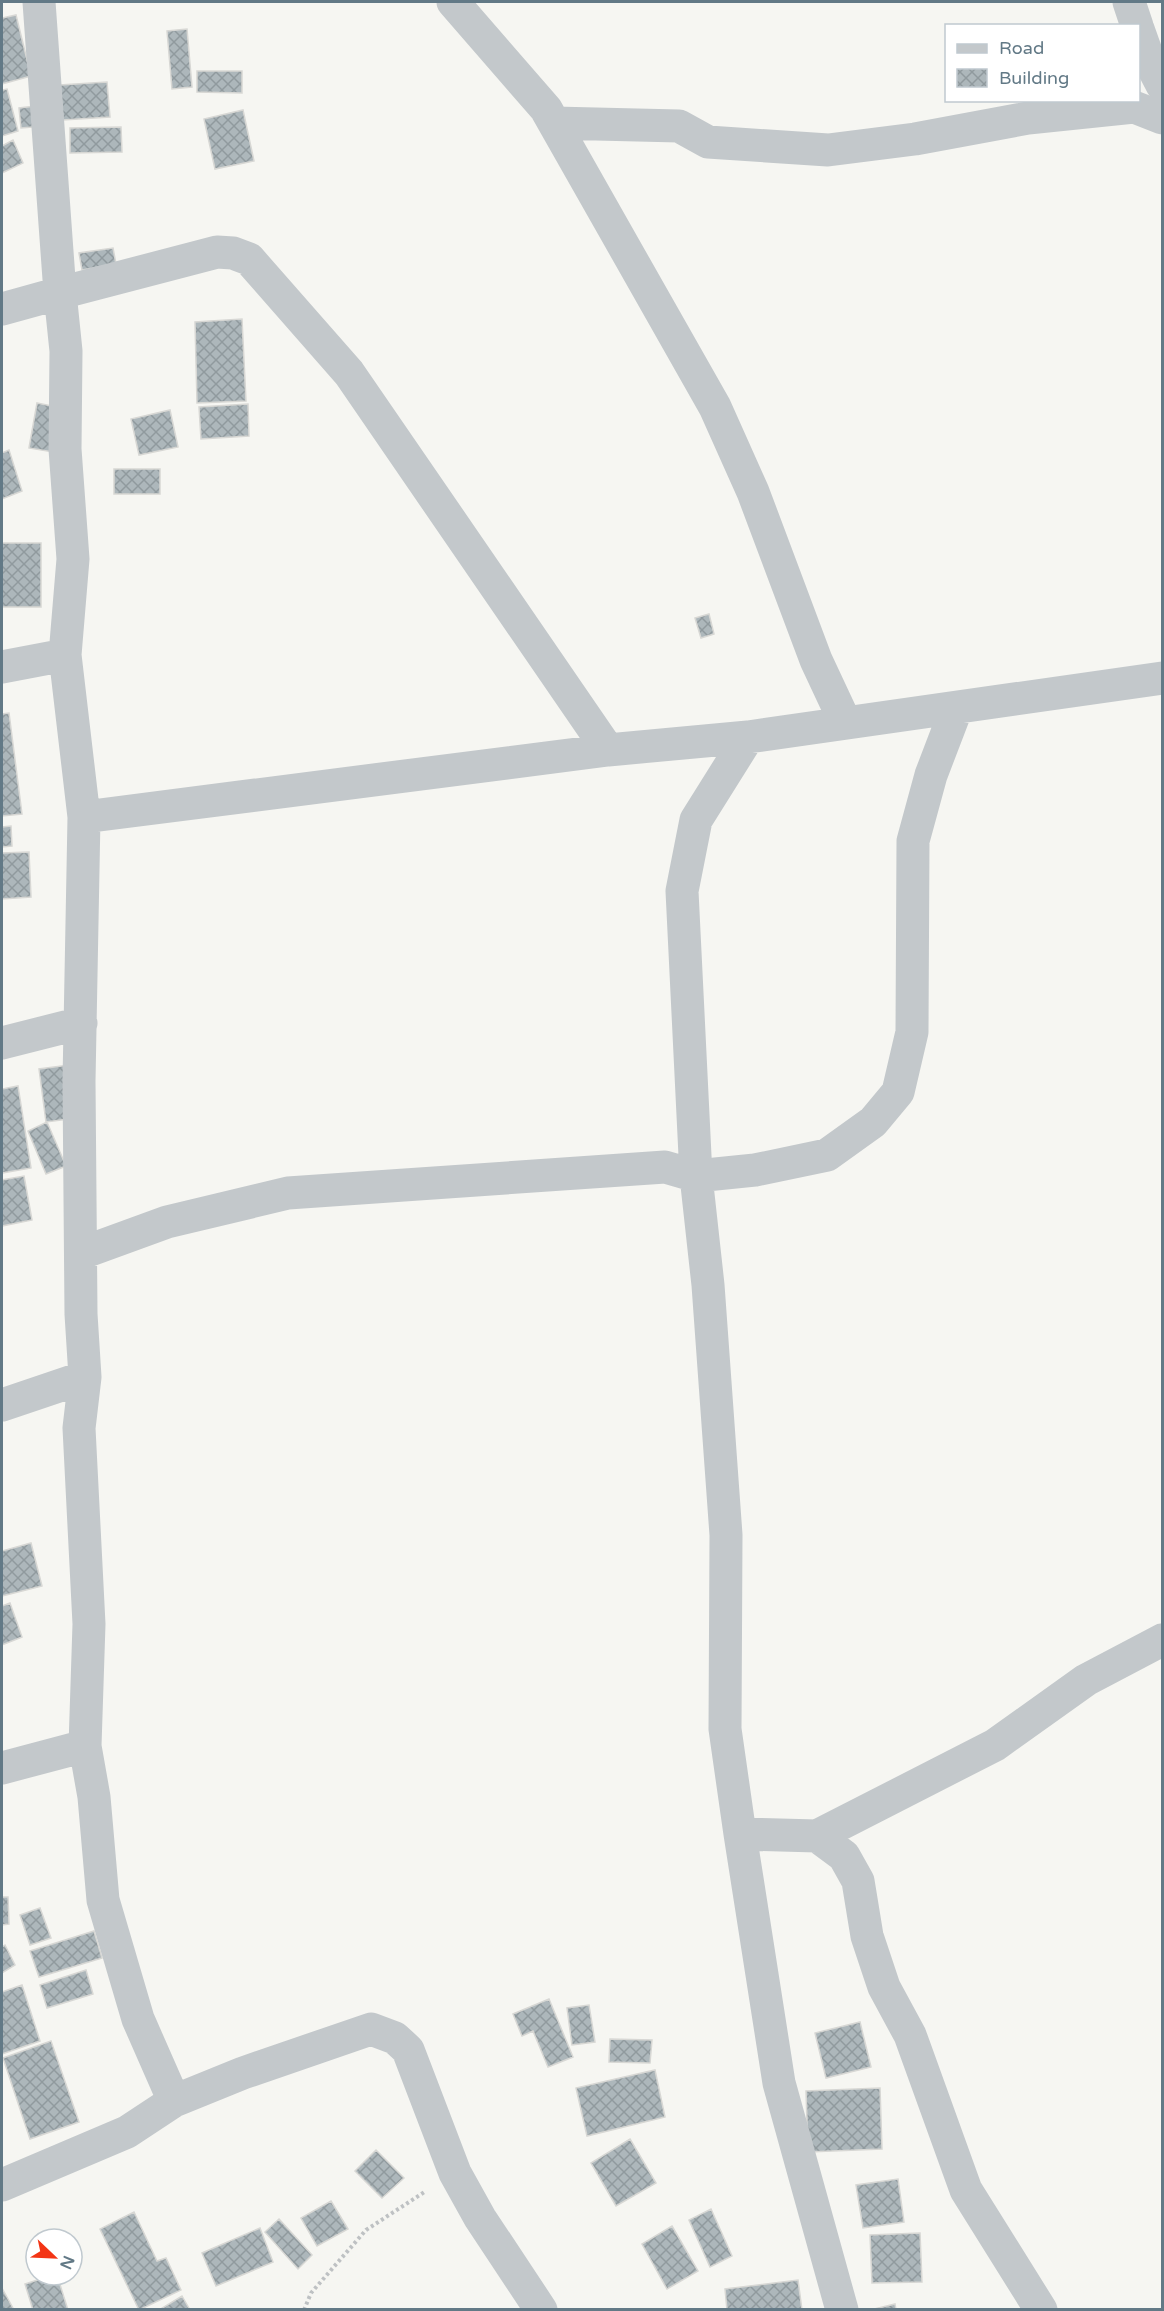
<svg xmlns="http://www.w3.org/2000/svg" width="1164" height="2311" font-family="'Varela Round',sans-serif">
  <defs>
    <pattern id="building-cross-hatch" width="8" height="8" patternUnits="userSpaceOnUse" patternTransform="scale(1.5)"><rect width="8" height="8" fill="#adb7bb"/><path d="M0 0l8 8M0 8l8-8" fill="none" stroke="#909a9e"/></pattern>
  </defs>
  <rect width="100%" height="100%" fill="#f6f6f2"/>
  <path fill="url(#building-cross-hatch)" stroke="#d7d7d4" stroke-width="1.5" d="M16,15L31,76L2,84V18Z
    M187,29L192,87L172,89L167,31Z
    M197,71H242V93L197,92Z
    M107,82L110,117L63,120L60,85Z
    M7,89L18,131L2,136V90Z
    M44,105L45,126L21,128L19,108Z
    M243,110L254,161L215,169L204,119Z
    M121,127L122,152L70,153V128Z
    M13,140L23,163L2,173V146Z
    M113,248L116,264L82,270L79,253Z
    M242,319L246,401L197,403L195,322Z
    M37,403L62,408L53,452L29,448Z
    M248,404L249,436L201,439L199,407Z
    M170,410L178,447L139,455L131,419Z
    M9,450L22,491L2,499V453Z
    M114,469H160V494H114Z
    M2,543H41V607H2Z
    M709,614L714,634L701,638L695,618Z
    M9,713L22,814L2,816V714Z
    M11,826L12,846L2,847V827Z
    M29,852L31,897L2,899V853Z
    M69,1065L76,1118L46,1122L39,1069Z
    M18,1086L31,1168L2,1173V1089Z
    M47,1122L66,1166L46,1174L28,1131Z
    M24,1176L32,1220L2,1226V1180Z
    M31,1543L42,1586L2,1596V1551Z
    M10,1603L22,1637L2,1645V1606Z
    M2,1897H8L9,1924L2,1925Z
    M40,1908L51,1938L30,1945L20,1915Z
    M94,1931L102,1958L39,1977L30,1951Z
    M5,1945L15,1965L2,1973V1947Z
    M86,1970L93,1994L47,2008L40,1985Z
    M22,1985L40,2041L2,2054V1992Z
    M549,1999L573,2057L548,2067L533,2031L522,2036L513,2014Z
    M589,2005L595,2042L572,2045L567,2008Z
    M860,2022L871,2067L826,2078L815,2033Z
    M610,2039L652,2040L650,2063L609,2062Z
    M51,2041L79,2122L30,2139L3,2058Z
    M655,2070L665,2117L587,2136L576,2088Z
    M880,2088L882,2149L808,2152L806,2091Z
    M630,2139L656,2183L616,2206L591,2163Z
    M376,2150L404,2178L382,2198L355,2171Z
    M898,2179L904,2222L863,2228L856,2185Z
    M331,2201L348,2229L317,2246L301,2218Z
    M711,2209L732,2256L710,2267L689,2220Z
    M134,2212L157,2261L166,2258L181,2290L139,2310L100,2229Z
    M279,2219L312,2255L298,2269L265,2232Z
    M672,2226L698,2271L667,2289L642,2244Z
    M260,2228L273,2262L216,2286L202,2253Z
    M920,2233L922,2282L872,2283L870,2235Z
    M53,2275H57L68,2310H33L25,2284Z
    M798,2280L802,2310H727L725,2289Z
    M2,2288L14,2310H2Z
    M182,2296L190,2310H159Z
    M895,2304L896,2310H874V2309Z"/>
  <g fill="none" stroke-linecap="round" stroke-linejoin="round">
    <path stroke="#bec1c3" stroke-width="4" stroke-dasharray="3 3" stroke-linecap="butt" d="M304,2310L311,2293L366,2230L426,2191"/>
    <path stroke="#c3c8cb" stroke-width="33" d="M39,2L60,293L217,252L233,253L249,259L349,373L608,750
      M453,2L546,109L715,407L753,492L816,660L845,722
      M1129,2L1137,26
      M1138,29L1149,60L1162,85
      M554,123L679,126L708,142L828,150L915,139L1028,118L1134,107L1162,118
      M2,309L60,293L66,351L65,449L73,559L65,655L84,817L79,1081L81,1314L85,1377L79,1428L89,1624L85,1746L94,1797L103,1900L138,2019L174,2101L127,2132L2,2185
      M2,667L65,655
      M748,737L696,820L682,891L696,1176L708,1285L726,1535L725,1729L740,1834L817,1836L844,1856L858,1881L867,1936L884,1987L910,2035L966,2190L1041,2310
      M84,817L608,750L748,737L1162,678
      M2,1043L81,1023
      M82,1253L167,1222L288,1193L665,1167L696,1176L755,1170L827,1155L873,1122L898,1092L912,1032L913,841L931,775L957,707
      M2,1405L85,1377
      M2,1768L85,1746
      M740,1834L779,2083L842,2310
      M817,1836L995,1745L1086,1680L1162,1640
      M174,2101L243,2073L371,2029L395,2038L408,2050L455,2173L480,2218L541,2310"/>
  </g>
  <rect width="1164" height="2311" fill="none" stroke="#627986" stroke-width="6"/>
  <rect x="945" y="24" width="195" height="78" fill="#ffffff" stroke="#c0c9cf" stroke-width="1.5"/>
  <rect x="957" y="44" width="30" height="9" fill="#c3c8cb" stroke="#c0c9cf" stroke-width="1.5"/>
  <text x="999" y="54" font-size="18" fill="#627986">Road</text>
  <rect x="957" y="69" width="30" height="18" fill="url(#building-cross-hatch)" stroke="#c0c9cf" stroke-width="1.5"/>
  <text x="999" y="84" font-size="18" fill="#627986">Building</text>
  <g transform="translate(54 2257) rotate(113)"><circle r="28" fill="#ffffff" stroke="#c0c9cf" stroke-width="1.5"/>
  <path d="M0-4.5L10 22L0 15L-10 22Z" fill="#f33515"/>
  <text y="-9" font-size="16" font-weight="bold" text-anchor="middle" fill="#627986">N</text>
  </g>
</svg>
